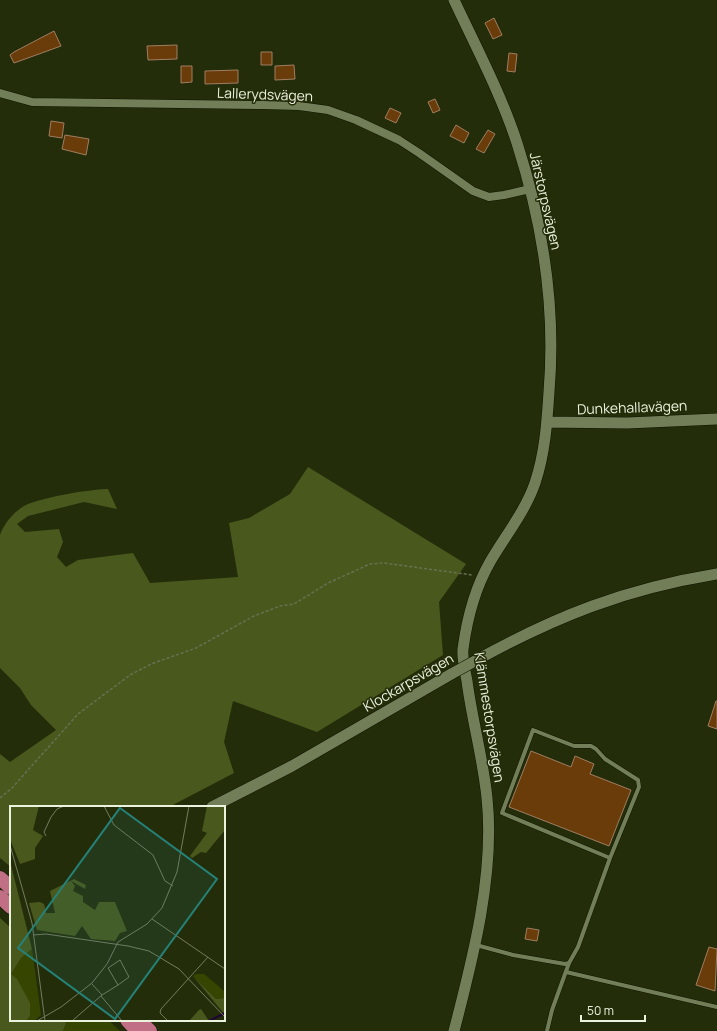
<svg xmlns="http://www.w3.org/2000/svg" width="717" height="1031" font-family="Manrope,sans-serif">
  <rect width="100%" height="100%" fill="#242d0a"/>
  <path fill="#364600" d="M67,1020H108L120,1031H63Z"/>
  <path fill="#49591d" d="M308,467L466,564L439,602L443,655L317,732L233,701L224,742L234,773L169,807H11V867L0,858V754L10,762L56,730L31,705L20,688L0,668V535C4,523 16,509 28,504C51,496 84,490 108,489L117,509L84,502L28,516L17,524L25,532L59,529L63,542L57,557L66,567L78,560L133,553L150,583L238,577L229,523L249,518L290,494Z
    M0,918L11,928V1020H67L63,1031H0Z"/>
  <path fill="#693c09" stroke="#9f7e62" d="M494,18L502,35L493,39L485,23Z
    M54,31L61,46L14,63L10,55L14,52Z
    M177,45V59L148,60L147,46Z
    M261,52H272V65H261Z
    M509,53L517,54L515,72L507,71Z
    M294,65L295,79L275,80V66Z
    M181,66H192V82L181,83Z
    M238,70V83L205,84V71Z
    M435,99L440,110L433,113L428,102Z
    M390,108L401,113L396,123L385,118Z
    M51,121L64,123L62,138L49,136Z
    M456,125L469,133L464,143L450,136Z
    M488,130L495,134L484,153L476,149Z
    M65,135L89,139L86,155L62,149Z
    M716,701H717V729L708,726Z
    M531,751L571,767L575,756L594,764L590,774L631,790L609,846L509,807Z
    M527,928L539,930L537,941L525,939Z
    M709,947L717,949L715,991L696,985Z"/>
  <g fill="none" stroke-linecap="round" stroke-linejoin="round">
    <g stroke="#0e1500" stroke-width="5">
      <path id="lane" d="M533,730L574,746H591L596,749L605,759L638,780L639,787L610,858L502,813Z
        M476,945L513,955L565,964L569,963L578,947L610,858
        M566,972L717,1007
        M547,1031L552,1010L569,963"/>
    </g>
    <g stroke="#0e1500" stroke-width="9">
      <path id="street" d="M0,93L32,102L263,105L299,106L328,110L356,120L399,140L419,153L473,191L489,197L504,195L530,189"/>
    </g>
    <g stroke="#0e1500" stroke-width="12">
      <path id="secondary" d="M547,422L627,423L717,419
        M475,661C556,616 625,589 717,574
        M212,807L292,766L453,673
        M454,1031C473,958 495,873 487,798C483,758 472,720 467,681C465,671 462,659 463,649C467,619 475,588 490,562C505,536 525,512 535,483C545,453 547,423 549,392C556,308 543,224 517,143C501,94 476,47 454,0"/>
    </g>
    <g stroke="#0e1500" stroke-width="15">
      <path id="highway" d="M0,878L11,888
        M0,897L11,907
        M127,1020L137,1031
        M139,1020L150,1031"/>
    </g>
    <path stroke="#687052" stroke-width="1.5" stroke-dasharray="3 2" stroke-linecap="butt" d="M0,798L12,788L78,714L130,675L151,664L196,648L254,616L280,606L294,604L328,583L370,564L384,563L472,575"/>
    <use href="#lane" stroke="#727e58" stroke-width="4"/>
    <use href="#street" stroke="#727e58" stroke-width="8"/>
    <use href="#secondary" stroke="#727e58" stroke-width="11"/>
    <use href="#highway" stroke="#c16f85" stroke-width="14"/>
    <g stroke="#0e1500" stroke-width="12" stroke-linecap="butt">
      <path id="secondary-bridge" d="M453,673L475,661"/>
    </g>
    <use href="#secondary-bridge" stroke="#727e58" stroke-width="11"/>
  </g>
  <g text-anchor="middle" dominant-baseline="central" stroke-width="3" stroke-linejoin="round" paint-order="stroke">
    <g font-size="14" fill="#ebf2dd" stroke="#242d0a">
      <text transform="translate(265 94) rotate(2)">Lallerydsvägen</text>
      <text transform="translate(546 201) rotate(77)">Järstorpsvägen</text>
      <text transform="translate(632 407) rotate(-2)">Dunkehallavägen</text>
      <text transform="translate(408 682) rotate(-30)">Klockarpsvägen</text>
      <text transform="translate(490 717) rotate(81)">Klämmestorpsvägen</text>
    </g>
  </g>
  <g transform="translate(10 806)">
    <rect width="215" height="215" fill="#242d0a"/>
    <path d="M22,143L31,209L24,215H16L20,210L13,184L1,168L11,152ZM186,168H194L206,178L215,186V192L206,193L183,170Z" fill="#364600"/>
    <path d="M0,0H29L23,24L33,30L25,42V53L10,58L0,33ZM197,0H215V24L196,47L191,46L182,52L180,50L197,27L192,25ZM0,55L22,143L11,152L1,168L7,173L20,197V210L16,215H0ZM64,73L76,79L75,83L61,75L65,80L63,85L73,90V96L85,104L89,96H105L117,125L110,127L105,135L81,133L72,120L65,130L27,124L19,97L30,96L34,98L36,107H45L40,85ZM183,170L206,193L215,192V209ZM191,203L199,215H179L189,204Z" fill="#49591d"/>
    <path fill="none" stroke="#1e0534" stroke-width="2" d="M199,215L215,207"/>
    <path fill="none" stroke="#747c5e" stroke-width="1" d="M94,0L104,19L143,49L155,75L163,80M36,30L34,26L41,11L47,3L54,0M0,39L22,117L35,215M142,113L215,163M23,129L36,128L118,140L139,145L169,163L215,211M110,154L119,171L108,179L98,162ZM81,177L92,189L108,179M91,190L112,215M27,215L51,201L82,177L97,158L108,136L137,118L152,102L167,66L179,0M62,215L92,189M158,215L150,207L151,203L198,151"/>
    <path fill="#258279" fill-opacity="0.15" stroke="#258279" stroke-width="2" d="M110,2L207,73L105,213L8,142Z"/>
    <rect width="215" height="215" fill="none" stroke="#ebf2dd" stroke-width="2"/>
  </g>
  <path d="M581 1015v6h64v-6" fill="none" stroke="#ebf2dd" stroke-width="2"/>
  <text x="587" y="1015" font-size="12" fill="#ebf2dd" stroke="#242d0a" stroke-width="3" paint-order="stroke">50 m</text>
</svg>
